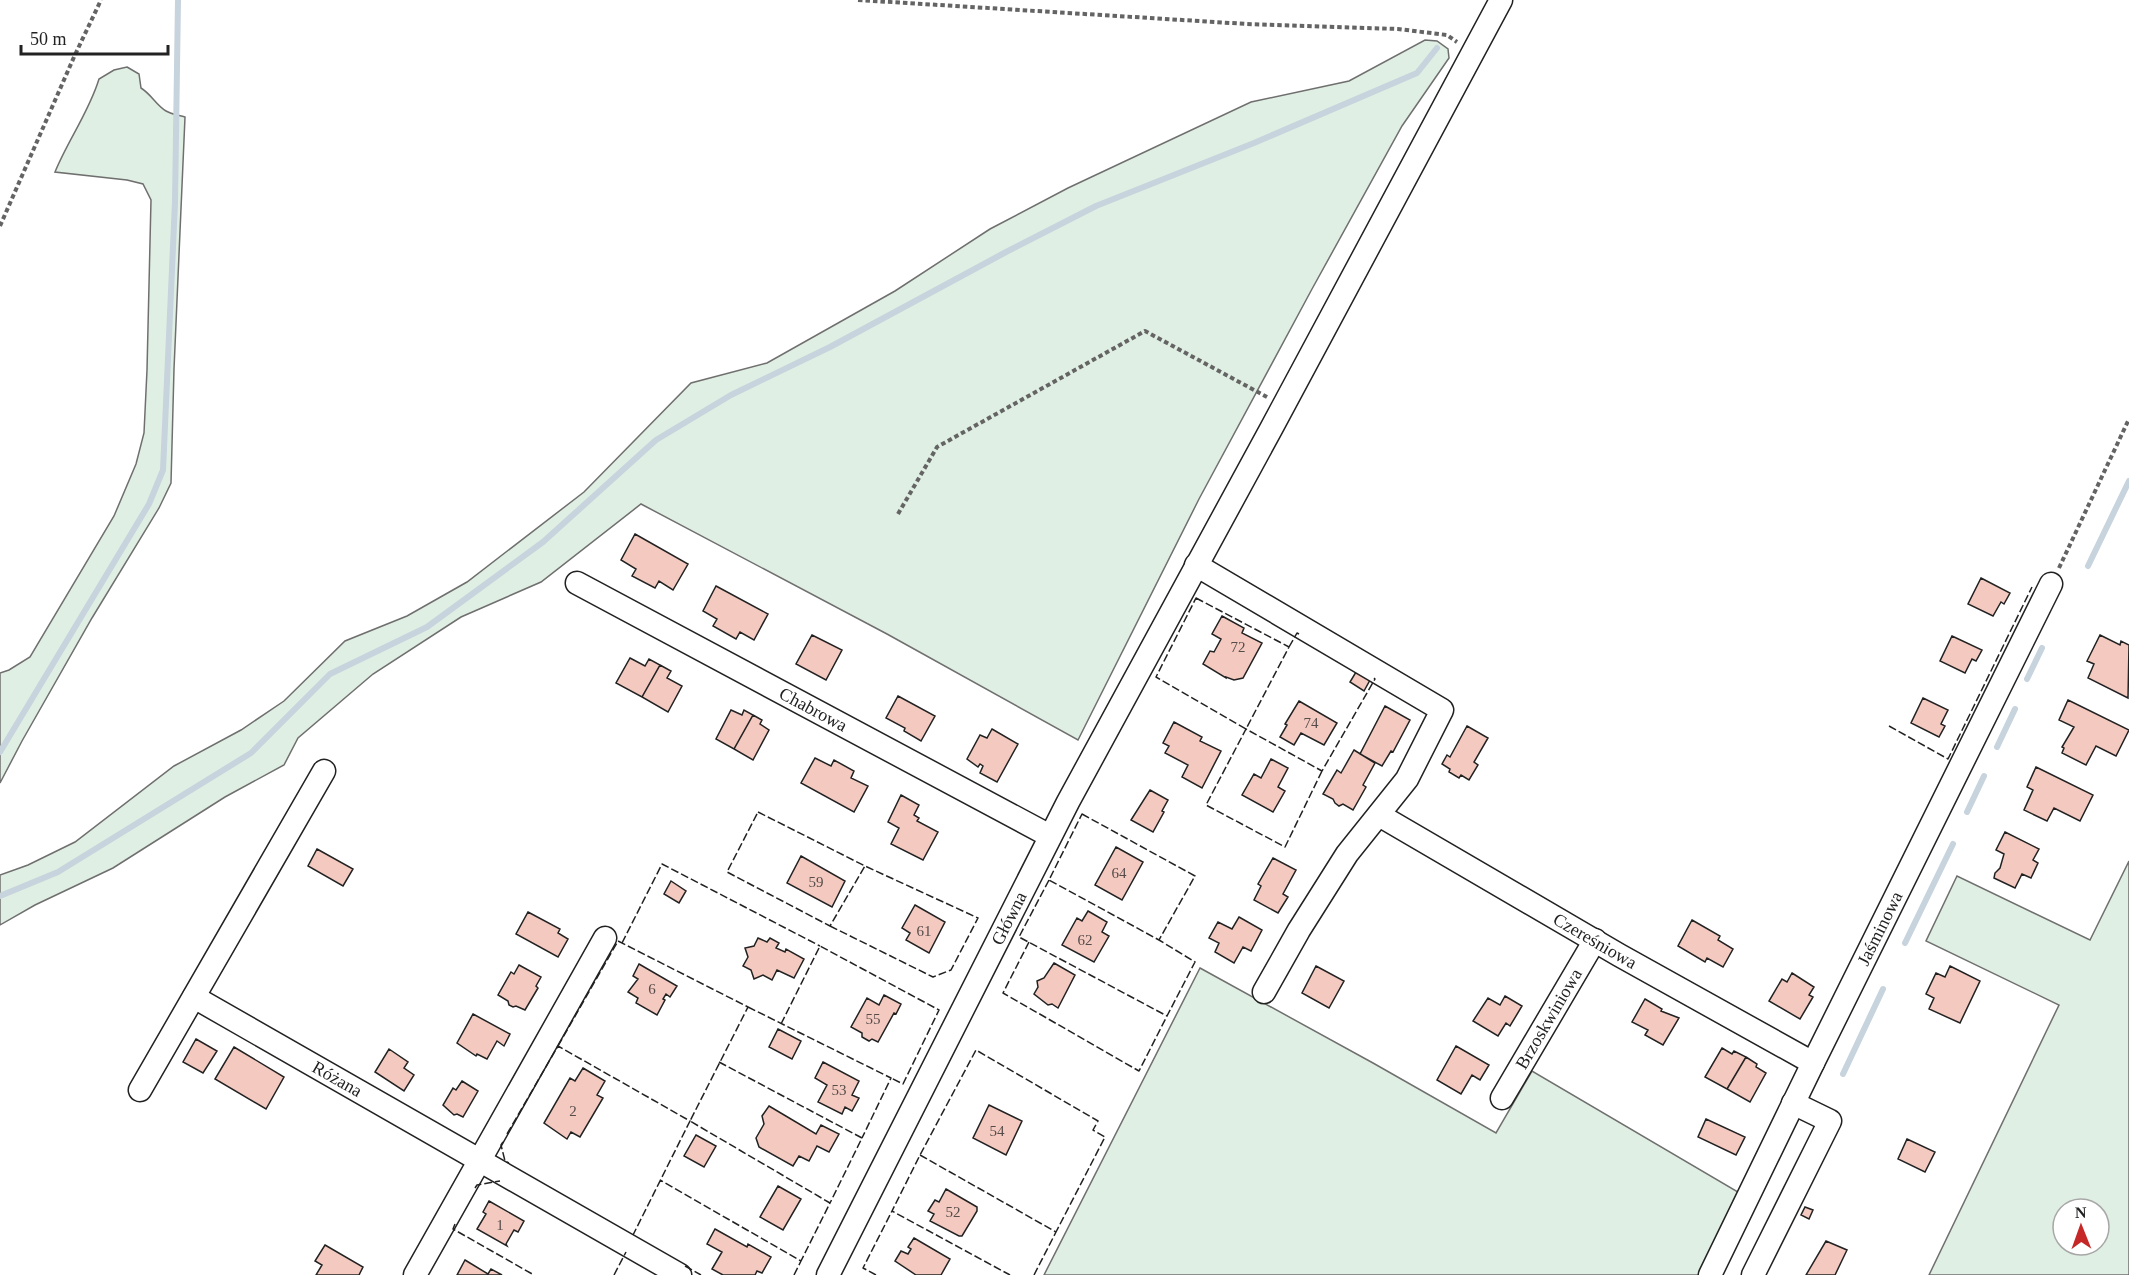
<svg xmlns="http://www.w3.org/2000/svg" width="2129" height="1275" font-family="Georgia,serif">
  <rect width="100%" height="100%" fill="#fff"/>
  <path fill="#e0efe3" stroke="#6f6f6f" stroke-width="1.5" fill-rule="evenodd" d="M1425,40L1437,41L1448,49L1449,58L1402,126L1312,289L1199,499L1078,740L887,634L641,504L541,582L461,617L373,674L298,738L284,765L225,797L113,868L35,905L0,925V875L28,865L75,842L174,766L241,730L284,701L345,641L407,616L467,582L584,492L691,383L767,363L895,291L990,229L1068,188L1251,102L1349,81Z
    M127,67L139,74L141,88C152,95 156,105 166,111C171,114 178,115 185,117L174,369L171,483L159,508L92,618L22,741L0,783V673L9,670L30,657L114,516L136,464L144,433L147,370L151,200L143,184L127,180L55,172C68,140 89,112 99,79L114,70Z
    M2129,861V1275H1929L2059,1005L1926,941L1957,876L2090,940ZM2063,1209H2099V1245H2063Z
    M1200,968L1373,1063L1496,1133L1532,1071L1738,1192L1698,1275H1044Z"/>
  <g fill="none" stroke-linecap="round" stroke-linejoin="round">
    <path stroke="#c7d3dd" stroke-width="6" d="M2088,566L2129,481
      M2027,679L2042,648
      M1997,747L2015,709
      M0,752L149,504L163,470L175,202L178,0
      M1967,812L1984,776
      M0,896L58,872L251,753L330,674L427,627L543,542L656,440L731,395L830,347L1006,252L1096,206L1254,143L1417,73L1437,48
      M1905,943L1953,844
      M1843,1074L1883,989"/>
  </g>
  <path fill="#f3c9c0" stroke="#222" stroke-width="1.5" d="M635,534L688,564L673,590L659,581L655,588L632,576L636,569L621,560Z
    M1981,578L2010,593L2004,604L2001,602L1993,616L1968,604Z
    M716,586L768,614L754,640L740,632L736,639L713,626L717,619L703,611Z
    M1222,616L1244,628L1242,633L1262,643L1243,678L1234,680L1226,677V678L1203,664L1210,651L1214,652L1221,639L1212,634Z
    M812,635L842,650L826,680L796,664Z
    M2100,635L2120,645L2121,641L2129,645L2128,698L2088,678L2094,664L2087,661Z
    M1952,636L1982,650L1976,661L1972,659L1965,673L1940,661Z
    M630,658L645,666L649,659L660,665L642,697L616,683Z
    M660,665L671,671L667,678L682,686L668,712L642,697Z
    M1356,672L1370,680L1364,691L1350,682Z
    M898,696L935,716L921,741L904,731L905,728L886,718Z
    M1923,698L1948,710L1941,724L1945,726L1939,737L1911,723Z
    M2068,700L2129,730L2116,756L2096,746L2086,765L2062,753L2064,748L2062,747L2074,727L2059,720Z
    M1299,701L1337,723L1324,745L1301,733L1294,745L1280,737L1287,725L1285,724Z
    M1385,706L1410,720L1393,752L1391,751L1382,766L1360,754Z
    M731,710L742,715L744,710L753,715L734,749L716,739Z
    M753,715L762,720L760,724L769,730L753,760L734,749Z
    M1174,722L1202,737L1200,741L1221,751L1202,788L1182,777L1188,765L1165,753L1169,746L1163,743Z
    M1467,726L1488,738L1474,762L1478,765L1469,780L1461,775L1459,778L1449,772L1450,769L1442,764L1447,755L1450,757Z
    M992,729L1018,744L997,782L980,773L983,766L980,764L978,767L967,759L980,735L987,738Z
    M1354,750L1375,763L1363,785L1366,787L1353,810L1343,804L1339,806L1335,803L1333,799L1323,794L1337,770L1341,773Z
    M815,758L831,766L834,760L854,771L851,778L868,786L854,812L801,783Z
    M1271,759L1288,768L1278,787L1285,791L1273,812L1242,795L1254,774L1261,778Z
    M2036,767L2093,795L2080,821L2054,808L2047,821L2024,810L2033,790L2027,787Z
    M1150,790L1168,800L1162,811L1164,812L1153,832L1131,820Z
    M901,795L919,805L914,815L919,818L917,821L938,832L923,860L891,844L899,828L888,822Z
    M2005,832L2039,849L2033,860L2038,863L2031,878L2022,874L2015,888L1994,878L1995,873L2000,868L2004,854L1996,850Z
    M1116,847L1143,862L1122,900L1095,885Z
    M317,849L353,869L343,886L308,866Z
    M801,856L845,881L832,907L787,883Z
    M1273,858L1296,870L1283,894L1288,897L1278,913L1254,900L1261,886L1258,884Z
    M671,881L686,891L679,903L664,894Z
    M915,905L945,922L929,953L906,940L910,933L902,928Z
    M1088,911L1107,922L1102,932L1109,936L1094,962L1062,945L1077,918L1082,921Z
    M528,912L560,929L558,933L568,939L558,957L516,934Z
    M1239,917L1262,930L1251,951L1243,947L1234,963L1215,952L1219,943L1209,938L1218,922L1232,929Z
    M1692,920L1720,936L1718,940L1733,949L1723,967L1707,958L1705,962L1678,946Z
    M758,938L767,942L770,938L779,943L776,948L785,952L786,949L804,959L794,978L777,970L772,980L763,975L754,979L751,970L743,966L748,957L745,948L754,946Z
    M1054,963L1075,975L1058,1008L1052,1004L1048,1005L1034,994L1038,987L1037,981L1044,978Z
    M639,964L677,986L670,997L666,994L663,999L665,1000L657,1015L636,1003L638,998L628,992L638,979L633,976Z
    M519,965L541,977L536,986L538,988L525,1010L516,1006L513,1007L509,1005L508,1001L498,995L511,972L514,974Z
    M1316,966L1344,981L1329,1008L1302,993Z
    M1950,966L1980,981L1960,1023L1929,1009L1934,998L1926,994L1936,973L1945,977Z
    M1792,973L1814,987L1809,995L1813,997L1800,1019L1769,1001L1782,979L1787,982Z
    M884,995L901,1004L896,1014L894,1013L878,1042L872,1039L869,1041L862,1037V1033L851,1027L867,998L879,1005Z
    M1505,996L1522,1006L1510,1026L1506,1023L1498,1036L1473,1021L1488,998L1500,1005Z
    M1645,999L1662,1009L1661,1011L1679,1018L1663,1045L1645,1035L1648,1030L1632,1022Z
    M473,1014L510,1034L504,1046L497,1041L487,1059L477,1054L476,1056L457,1043Z
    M778,1029L801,1041L792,1059L769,1047Z
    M196,1039L217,1051L203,1073L183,1062Z
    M1456,1046L1489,1065L1480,1080L1472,1075L1461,1094L1437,1080Z
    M234,1047L284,1077L266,1109L215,1079Z
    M1722,1048L1732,1054L1734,1051L1746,1057L1727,1089L1705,1077Z
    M389,1049L408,1062L404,1068L414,1075L404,1091L375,1072Z
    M1746,1057L1757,1064L1756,1067L1766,1073L1750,1102L1727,1089Z
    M823,1062L859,1081L852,1095L859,1098L852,1111L845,1107L842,1114L818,1102L827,1085L815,1078Z
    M583,1068L605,1081L597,1095L603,1098L580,1137L571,1132L567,1139L544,1123L570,1078L575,1081Z
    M462,1081L478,1091L463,1117L457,1114L454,1115L443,1105L453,1088L456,1090Z
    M989,1105L1022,1121L1006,1155L973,1138Z
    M769,1106L816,1134L821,1125L839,1134L829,1152L817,1146L809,1161L799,1156L793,1166L759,1147L756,1138L764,1124L762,1116Z
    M1706,1119L1745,1137L1736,1155L1698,1137Z
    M696,1135L716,1146L704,1167L684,1156Z
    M1907,1139L1935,1152L1925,1172L1898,1159Z
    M778,1186L801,1199L783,1230L760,1217Z
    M946,1189L977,1207V1211L962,1236H959L930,1221L934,1214L928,1211L935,1200L939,1202Z
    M489,1201L524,1221L518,1232L514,1230L506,1244L507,1246L477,1229L486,1214L483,1212Z
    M1805,1207L1813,1210L1809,1219L1801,1215Z
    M715,1229L747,1247L748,1244L771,1257L762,1273L757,1271L755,1275H723L712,1269L722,1252L707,1244Z
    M914,1238L950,1259L941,1275H916L895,1261L901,1251L908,1254L911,1249L908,1247Z
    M1826,1241L1847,1250L1835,1275H1806Z
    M325,1245L363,1267L359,1275H316L322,1265L315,1261Z
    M465,1260L488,1274L491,1269L502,1275H457Z"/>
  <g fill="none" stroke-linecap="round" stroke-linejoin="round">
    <g stroke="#222" stroke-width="25">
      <g id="minor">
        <path d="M1196,565L1442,710L1407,779L1347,854L1299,930L1264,992"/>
        <path id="s1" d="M577,583L1050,836"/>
        <path id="s2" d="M1379,815L1619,955L1813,1063"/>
        <path id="s3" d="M194,997L680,1275"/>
        <path d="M140,1090L324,771"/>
        <path id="s4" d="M1502,1098L1595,940"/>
        <path d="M415,1275L605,938"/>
        <path id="s5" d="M828,1275L1068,802L1271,429L1501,0"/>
        <path id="s6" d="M1710,1275L1813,1063L2051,584"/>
        <path d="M1753,1275L1830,1121L1793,1103"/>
      </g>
    </g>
    <path stroke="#646464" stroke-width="4" stroke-dasharray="4.5 3" stroke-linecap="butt" d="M858,0L1247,24L1398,29L1447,35L1457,42
      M0,226L74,57L101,0
      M898,514L937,447L1145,331L1267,397
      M2059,568L2129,419"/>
    <use href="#minor" stroke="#fff" stroke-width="22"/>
    <path stroke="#222" stroke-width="1.5" stroke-dasharray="8 3" stroke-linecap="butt" d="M1196,598L1289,647L1246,729L1156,677Z
      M1289,647L1297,633L1299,634
      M1889,726L1948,759L2032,587
      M1322,771L1285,847L1206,805L1246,729L1322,771L1375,679L1374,678
      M758,812L865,866L830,926L727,872Z
      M1082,814L1195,876L1159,940L1049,880Z
      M1049,880L1019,937L1167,1016L1195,962L1159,940
      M830,926L933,977L951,970L978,918L865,866
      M1029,942L1003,993L1139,1071L1167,1016
      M622,943L662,864L820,946
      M748,1007L891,1078L862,1138
      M781,1024L820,946L939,1010L903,1084L891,1078
      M558,1046L618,941L748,1007L690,1121L830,1203L801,1261L660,1180
      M719,1062L862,1138L830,1203
      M507,1134L558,1046L690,1121L633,1235
      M503,1142L501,1145L505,1161L509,1163
      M920,1155L1056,1232L1105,1137L1093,1130L1098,1121L976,1050L920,1155L892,1211L1010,1275
      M475,1188L477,1185L500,1181
      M455,1224L453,1229L534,1275
      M685,1266L701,1275
      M614,1275L626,1252
      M794,1275L801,1261
      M876,1275L863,1268L892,1211
      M1034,1275L1056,1232"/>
  </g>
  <g text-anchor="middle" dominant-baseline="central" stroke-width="4.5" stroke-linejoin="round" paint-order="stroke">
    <g font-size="15" fill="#564c4a">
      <text x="1238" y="647">72</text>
      <text x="1311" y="723">74</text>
      <text x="1119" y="873">64</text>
      <text x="816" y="882">59</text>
      <text x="924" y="931">61</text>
      <text x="1085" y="940">62</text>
      <text x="652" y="989">6</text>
      <text x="873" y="1019">55</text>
      <text x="839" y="1090">53</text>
      <text x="573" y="1111">2</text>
      <text x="997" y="1131">54</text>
      <text x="953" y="1212">52</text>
      <text x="500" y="1225">1</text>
    </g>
    <g font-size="18" fill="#222" stroke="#fff">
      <text stroke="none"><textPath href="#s1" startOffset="268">Chabrowa</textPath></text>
      <text stroke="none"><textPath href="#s5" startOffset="400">Główna</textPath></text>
      <text stroke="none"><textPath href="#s6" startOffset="386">Jaśminowa</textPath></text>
      <text stroke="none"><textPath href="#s2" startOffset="250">Czereśniowa</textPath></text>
      <text stroke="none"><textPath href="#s4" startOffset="92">Brzoskwiniowa</textPath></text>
      <text stroke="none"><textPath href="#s3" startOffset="165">Różana</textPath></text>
    </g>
  </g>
  <g transform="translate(2081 1227) rotate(359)"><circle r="28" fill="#ffffff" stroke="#a7a7a7" stroke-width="1.5"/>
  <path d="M0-4.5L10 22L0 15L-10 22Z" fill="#c62828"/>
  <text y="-9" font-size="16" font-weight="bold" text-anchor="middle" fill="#222222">N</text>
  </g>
  <path d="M21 45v9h147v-9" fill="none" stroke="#222222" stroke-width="3"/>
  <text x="30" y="45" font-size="18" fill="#222222" stroke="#ffffff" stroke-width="4.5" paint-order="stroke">50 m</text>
</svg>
